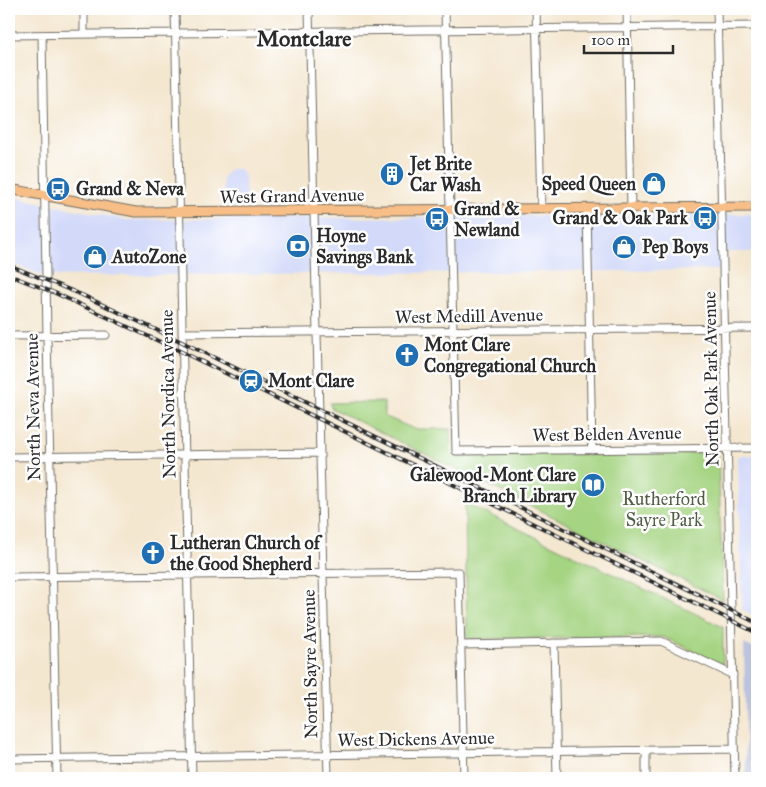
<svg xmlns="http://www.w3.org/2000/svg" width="766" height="787" font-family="'IM FELL Great Primer',serif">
  <rect width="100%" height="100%" fill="#fff"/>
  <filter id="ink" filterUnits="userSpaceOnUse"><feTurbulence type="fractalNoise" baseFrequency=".02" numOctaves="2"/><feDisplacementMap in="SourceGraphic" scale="10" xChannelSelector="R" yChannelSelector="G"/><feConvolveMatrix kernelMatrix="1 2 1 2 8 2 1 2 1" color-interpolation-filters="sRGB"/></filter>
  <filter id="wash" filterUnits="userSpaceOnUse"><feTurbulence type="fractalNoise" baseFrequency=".0096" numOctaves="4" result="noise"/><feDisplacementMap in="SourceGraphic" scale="20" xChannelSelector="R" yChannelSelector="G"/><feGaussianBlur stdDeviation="1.12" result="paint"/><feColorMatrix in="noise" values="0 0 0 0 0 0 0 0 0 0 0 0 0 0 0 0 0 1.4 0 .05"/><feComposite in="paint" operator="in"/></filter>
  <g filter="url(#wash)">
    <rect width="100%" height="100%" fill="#f4e7d0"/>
    <path fill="#d2d9f9" d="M235,168L240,170L245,178L246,205H224L223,178L229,170Z
      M9,196L127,220L757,214V252H726V270L44,276L9,262Z
      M738,456H757V617L742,610Z"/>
    <path fill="#bcc3de" d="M744,644L757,650V778H746Z"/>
    <path fill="#a5d482" stroke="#688056" d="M384,402V416L414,429H451L452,455L718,453L723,600L331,408L330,403Z
      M465,503L723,627V665L663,637L467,639Z"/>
  </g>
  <g filter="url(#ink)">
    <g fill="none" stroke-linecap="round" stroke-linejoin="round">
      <g stroke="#716d65" stroke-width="9">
        <path id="minor" d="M84,9V34
          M175,9L192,778
          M309,9L328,778
          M445,9L456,451L757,448
          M536,9L541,209
          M627,9L631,209
          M717,9L735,778
          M9,35L757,26
          M42,35L47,336L57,778
          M587,209L592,450
          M182,333L757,328
          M9,336L106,335
          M9,457L320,453
          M9,577L459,572L464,778
          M554,643L557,778
          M461,645L661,641L733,675
          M646,750V778
          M9,759L734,749"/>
      </g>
      <g stroke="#716d65" stroke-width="11">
        <path id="major" d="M9,189L136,212L757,207"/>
      </g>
      <use href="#minor" stroke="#fff" stroke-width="7"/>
      <use href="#major" stroke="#f7be87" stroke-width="9"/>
      <g stroke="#2b2b2b" stroke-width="4">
        <path id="rail" d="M9,265L82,295L182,342L757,623
          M9,275L55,293L182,352L757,633"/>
      </g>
      <use href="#rail" stroke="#fff" stroke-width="2" stroke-dasharray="5.5" stroke-linecap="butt"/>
    </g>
  </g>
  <defs>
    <g id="building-disc" transform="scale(1.25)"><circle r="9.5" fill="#1f6fb2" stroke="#fff"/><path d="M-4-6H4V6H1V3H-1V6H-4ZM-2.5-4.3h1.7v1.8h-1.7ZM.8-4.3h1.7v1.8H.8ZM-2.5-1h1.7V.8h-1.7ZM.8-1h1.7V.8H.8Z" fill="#fff"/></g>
    <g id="shop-disc" transform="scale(1.25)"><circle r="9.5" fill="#1f6fb2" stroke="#fff"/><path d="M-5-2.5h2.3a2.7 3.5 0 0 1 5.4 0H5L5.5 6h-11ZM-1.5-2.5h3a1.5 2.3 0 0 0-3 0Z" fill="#fff"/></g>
    <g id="bus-disc" transform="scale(1.25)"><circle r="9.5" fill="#1f6fb2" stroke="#fff"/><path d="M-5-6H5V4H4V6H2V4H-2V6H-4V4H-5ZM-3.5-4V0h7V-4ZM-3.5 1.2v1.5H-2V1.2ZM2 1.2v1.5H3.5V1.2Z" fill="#fff"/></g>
    <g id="bank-disc" transform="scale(1.25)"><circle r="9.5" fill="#1f6fb2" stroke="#fff"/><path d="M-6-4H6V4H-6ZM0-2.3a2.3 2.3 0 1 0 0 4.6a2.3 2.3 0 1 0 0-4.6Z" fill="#fff"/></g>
    <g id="church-disc" transform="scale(1.25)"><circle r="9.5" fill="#1f6fb2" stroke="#fff"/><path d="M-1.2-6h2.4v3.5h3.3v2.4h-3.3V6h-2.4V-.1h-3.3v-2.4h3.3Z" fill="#fff"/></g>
    <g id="station-disc" transform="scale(1.25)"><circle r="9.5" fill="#1f6fb2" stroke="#fff"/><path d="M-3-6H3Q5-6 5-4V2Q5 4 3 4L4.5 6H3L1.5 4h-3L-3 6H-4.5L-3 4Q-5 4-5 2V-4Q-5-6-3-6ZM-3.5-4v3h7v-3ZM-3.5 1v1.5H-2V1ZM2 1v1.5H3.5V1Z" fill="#fff"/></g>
    <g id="library-disc" transform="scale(1.25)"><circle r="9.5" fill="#1f6fb2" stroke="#fff"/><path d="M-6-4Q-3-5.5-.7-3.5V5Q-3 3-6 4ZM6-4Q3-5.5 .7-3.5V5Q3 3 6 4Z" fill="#fff"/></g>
  </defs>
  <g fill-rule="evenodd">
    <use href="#building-disc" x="392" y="174"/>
    <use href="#shop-disc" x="654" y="184"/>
    <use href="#bus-disc" x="58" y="189"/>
    <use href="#bus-disc" x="705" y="218"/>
    <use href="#bus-disc" x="437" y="219"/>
    <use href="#bank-disc" x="298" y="246"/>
    <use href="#shop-disc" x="624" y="247"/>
    <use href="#shop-disc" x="95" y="257"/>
    <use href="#church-disc" x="407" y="355"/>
    <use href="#station-disc" x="251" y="381"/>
    <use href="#library-disc" x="593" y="485"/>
    <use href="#church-disc" x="153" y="553"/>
  </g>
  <g text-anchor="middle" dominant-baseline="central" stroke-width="5" stroke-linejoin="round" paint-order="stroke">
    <g font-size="18" font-weight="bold" fill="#2b2b2b" stroke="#fff" text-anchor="start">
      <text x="410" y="164">Jet Brite<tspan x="410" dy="21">Car Wash</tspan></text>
      <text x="636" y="184" text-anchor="end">Speed Queen</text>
      <text x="76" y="189">Grand &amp; Neva</text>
      <text x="454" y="209">Grand &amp;<tspan x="454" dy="21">Newland</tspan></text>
      <text x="688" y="218" text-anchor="end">Grand &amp; Oak Park</text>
      <text x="316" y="236">Hoyne<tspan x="316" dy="21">Savings Bank</tspan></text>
      <text x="642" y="247">Pep Boys</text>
      <text x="112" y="257">AutoZone</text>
      <text x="424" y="345">Mont Clare<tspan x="424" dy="21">Congregational Church</tspan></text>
      <text x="268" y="381">Mont Clare</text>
      <text x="576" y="475" text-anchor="end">Galewood-Mont Clare<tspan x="576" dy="21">Branch Library</tspan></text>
      <text x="170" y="543">Lutheran Church of<tspan x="170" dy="21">the Good Shepherd</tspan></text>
    </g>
    <g font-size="18" fill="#2b2b2b" stroke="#fff">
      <text transform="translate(292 196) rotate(-1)">West Grand Avenue</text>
      <text transform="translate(469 316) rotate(-1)">West Medill Avenue</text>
      <text transform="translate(711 379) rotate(-91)">North Oak Park Avenue</text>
      <text transform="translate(168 394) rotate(-91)">North Nordica Avenue</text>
      <text transform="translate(33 407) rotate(-91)">North Neva Avenue</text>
      <text transform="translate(607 434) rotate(-1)">West Belden Avenue</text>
      <text transform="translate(310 664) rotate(-91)">North Sayre Avenue</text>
      <text transform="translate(416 739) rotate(-1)">West Dickens Avenue</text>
    </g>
    <g font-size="18" fill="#505e45" stroke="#fff">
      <text x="664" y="499">Rutherford<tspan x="664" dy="21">Sayre Park</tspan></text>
    </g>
    <g font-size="22" font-weight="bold" fill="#2b2b2b" stroke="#fff">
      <text x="304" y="38">Montclare</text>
    </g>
  </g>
  <rect width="766" height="787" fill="none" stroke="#fff" stroke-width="30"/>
  <path d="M584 45v8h89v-8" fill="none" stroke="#2b2b2b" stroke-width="2.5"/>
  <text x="591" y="45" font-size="15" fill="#2b2b2b" stroke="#ffffff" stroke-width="4" paint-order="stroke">100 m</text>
</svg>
